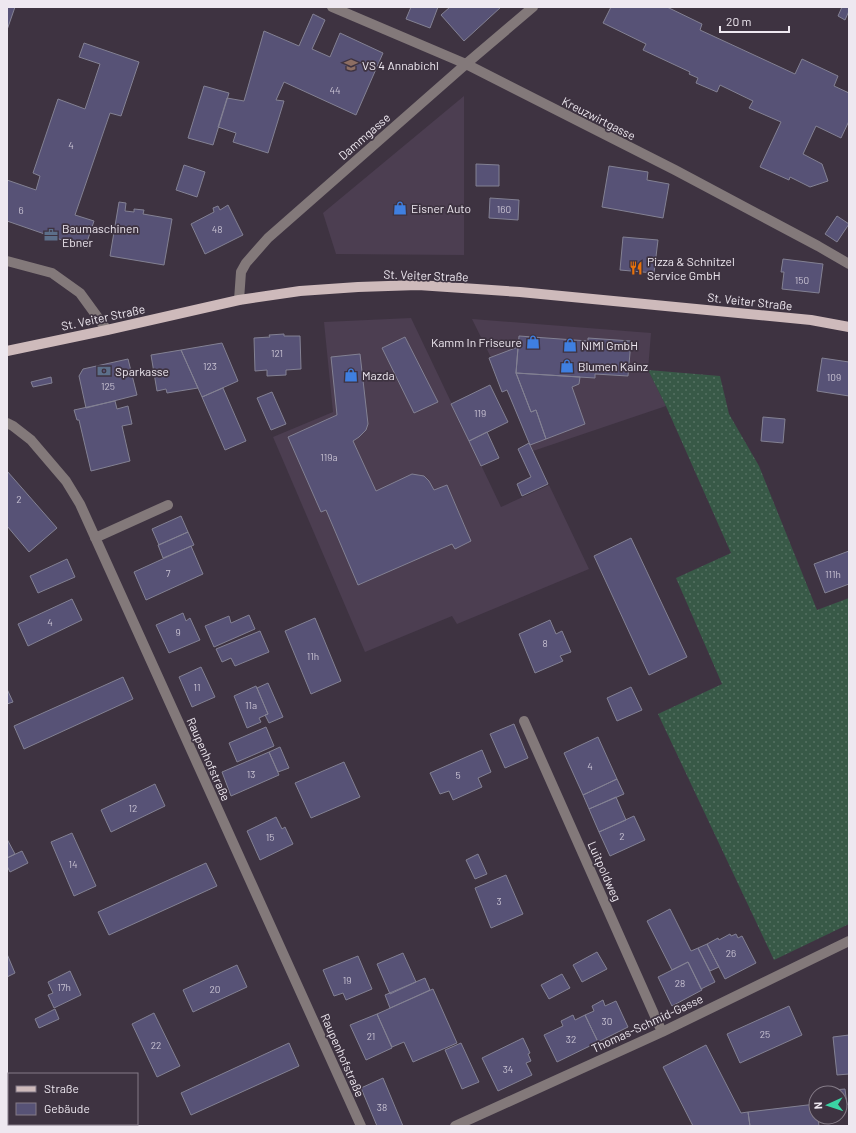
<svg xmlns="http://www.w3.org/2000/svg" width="856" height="1133" font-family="Barlow,sans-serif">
  <defs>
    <pattern id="grass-dots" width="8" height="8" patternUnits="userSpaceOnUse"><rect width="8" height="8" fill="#385947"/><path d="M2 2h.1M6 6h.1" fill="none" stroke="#557162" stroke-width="1.8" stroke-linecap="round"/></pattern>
  </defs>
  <rect width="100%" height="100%" fill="#3e3341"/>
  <path fill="#4c3e51" d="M464,96V255L336,254L323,213Z
    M411,318L501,507L549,485L589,569L457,624L452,616L365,652L273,437L333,412L324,322Z
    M472,319L651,333L648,370L666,406L533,451L507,390Z"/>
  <path fill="url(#grass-dots)" d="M648,370L720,376L729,414L759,466L817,610L849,598V924L774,960L658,714L722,684L676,578L731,553L666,406Z"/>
  <path fill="#575276" stroke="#838193" d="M7,7H15L7,30Z
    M411,7H438L430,28L406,19Z
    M450,7H501L464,41L441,15Z
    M611,7H667L702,24L700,30L795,74L802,59L838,76L834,86L849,93V121L841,138L816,126L803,154L822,164L828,181L810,187L790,177L789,180L760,167L781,122L749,108L753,101L720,85L717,92L696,83L698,78L689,74L690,72L643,50L646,44L603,23Z
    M842,7H849V11L845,20L838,16Z
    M313,14L325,20L312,49L330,57L340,33L383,53L356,115L284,82L276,100L284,101L268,153L233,142L236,133L218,127L227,98L244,101L264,31L299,46Z
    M84,43L139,62L121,116L110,113L75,215L94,221L85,248L7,221V180L36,190L40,176L33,173L58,99L85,109L100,64L79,57Z
    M204,86L229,93L213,145L188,138Z
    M476,164L499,165V186H476Z
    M184,165L205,172L197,197L176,190Z
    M609,166L648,172L647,180L669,184L663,218L602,207Z
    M490,198L519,200L518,220L489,218Z
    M119,202L126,203L125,211L134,212V209L144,210L143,214L172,219L164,265L110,256Z
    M228,205L243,235L205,254L191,224L214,212L213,208L218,206L220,210Z
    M837,216L849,224L837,242L825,234Z
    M623,237L658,240L654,273L620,270Z
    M783,259L823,264L819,293L782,289L784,272H781Z
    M284,334V336H300L301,369L286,370V375L267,376V370L255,371L254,338L270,337L269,335Z
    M519,336L588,341V338L631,341L628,376L595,374V378L516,373Z
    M405,337L438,402L414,413L382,348Z
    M222,343L238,381L202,397L181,350Z
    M518,347L516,373L531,412L536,410L546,439L530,445L507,390L502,392L489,358Z
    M181,350L198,388L167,393L166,389L157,391L151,355Z
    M360,354L368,424L366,430L359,437L353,441L376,491L412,474L424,476L429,481L434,490L447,485L471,541L455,549L452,544L358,585L326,510L321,512L288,437L337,415L331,357Z
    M822,358L849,362V396L817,391Z
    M128,359L137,395L86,408L79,376L83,369Z
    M516,373L580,377L579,384L572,387L585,424L546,439L536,410L531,412Z
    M51,377L52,383L33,387L31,382Z
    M490,385L508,422L469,441L451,404Z
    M223,388L246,441L225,450L202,397Z
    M272,392L286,424L271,430L257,398Z
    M115,401L117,409L128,406L132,424L122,426L130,461L91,471L79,420H77L74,410Z
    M763,417L785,419L783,443L761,441Z
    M487,432L499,458L481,466L469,441Z
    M529,443L548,484L522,496L517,484L531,477L518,449Z
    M7,471L57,528L29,552L7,526Z
    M181,516L188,532L159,545L152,529Z
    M188,532L194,545L163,558L158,545Z
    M631,538L687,657L649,675L594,556Z
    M191,546L203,574L146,600L134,572Z
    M849,551V584L825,593L814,564Z
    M67,559L75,577L38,593L30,576Z
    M72,599L82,620L28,646L18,624Z
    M183,613L186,621L190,618L200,640L169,653L156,625Z
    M249,615L255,629L214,647L205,626L229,616L231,623Z
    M315,618L341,681L311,694L285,631Z
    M550,620L556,634L562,631L571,652L560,656L563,661L535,673L519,634Z
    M260,631L269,652L235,666L231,658L222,662L216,649Z
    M201,667L215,697L192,707L179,677Z
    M123,677L133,699L24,749L14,726Z
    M268,683L283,717L269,723L265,715L268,714L257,688Z
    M256,686L268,714L259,718L261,722L247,728L234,696Z
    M631,687L642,710L617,721L607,698Z
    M7,689L13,702L7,704Z
    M514,724L528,758L505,768L490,734Z
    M266,727L274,746L237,762L229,743Z
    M598,737L617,779L583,795L564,753Z
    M280,747L289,768L278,772L269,752Z
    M482,750L491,772L478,778L482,787L453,800L449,791L440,794L430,773Z
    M269,752L279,775L231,796L222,772Z
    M344,762L360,797L311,818L295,783Z
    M617,779L624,794L589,809L583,795Z
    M155,784L165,806L111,832L101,810Z
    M616,797L626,820L599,832L589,809Z
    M634,816L645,840L610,856L599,832Z
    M276,817L282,829L285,827L293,844L260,860L247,831Z
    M72,833L96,886L74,896L51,842Z
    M7,839L15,854L7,858Z
    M22,851L28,863L10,872L7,866V858Z
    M478,854L487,874L475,879L466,860Z
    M206,863L217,886L109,935L98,912Z
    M506,875L523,914L491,928L475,888Z
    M670,909L691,951L698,948L715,982L701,989L688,962L672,970L647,921Z
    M730,934L731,936L736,934L738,938L742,936L756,963L725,979L707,944L718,938L719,940Z
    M707,944L719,967L710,971L698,948Z
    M597,952L607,969L582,982L573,965Z
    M403,953L416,982L390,994L377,964Z
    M7,954L15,973L7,977Z
    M358,956L372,989L346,1000L343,993L334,996L323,970Z
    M688,962L702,990L672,1006L658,977Z
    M237,965L247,987L193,1012L183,990Z
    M70,971L81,995L54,1008L48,995L53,993L48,982Z
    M562,974L570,988L549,999L541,985Z
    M425,978L430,990L390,1008L385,995Z
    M433,989L457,1043L413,1062L404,1042L392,1047L377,1014Z
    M603,1000L605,1006L616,1001L628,1027L598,1042L585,1015L594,1011L592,1006Z
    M789,1006L802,1035L740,1063L727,1034Z
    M55,1009L59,1019L39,1028L35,1019Z
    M154,1013L180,1066L157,1077L132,1024Z
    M377,1014L392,1048L366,1060L350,1025Z
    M573,1015L575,1020L585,1015L598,1042L557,1062L544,1035L563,1026L561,1021Z
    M849,1035V1074L837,1075L833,1037Z
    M523,1038L530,1053L528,1054L531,1061L526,1063L532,1075L498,1091L482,1058Z
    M289,1043L299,1066L191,1115L181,1093Z
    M461,1043L479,1082L462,1089L445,1050Z
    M706,1045L741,1113L748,1112L750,1126H693L663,1067Z
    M383,1078L403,1126H377L361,1088Z
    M845,1089L847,1105L840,1106V1093H835L834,1090Z
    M816,1104V1117H818L819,1126H750L748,1112Z"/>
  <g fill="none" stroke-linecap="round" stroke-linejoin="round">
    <path stroke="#83797a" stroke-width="10" d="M332,7L466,64L675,170L818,246L849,264
      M7,261L52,273L80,293L107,330
      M239,300L241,272L246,263L268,238L466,64L533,7
      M7,423L13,426L31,440L66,481L80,504L361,1126
      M95,538L168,505
      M524,721L662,1032
      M455,1126L662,1032L849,941"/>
    <path stroke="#cebabb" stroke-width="10" d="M7,351L107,330L239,300L300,291L358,287L418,285L520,292L811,320L849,327"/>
  </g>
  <defs>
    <g id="school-bare" transform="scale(1.08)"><path d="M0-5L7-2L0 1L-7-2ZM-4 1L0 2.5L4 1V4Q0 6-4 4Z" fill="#8d6e63" stroke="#3e3341" stroke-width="2.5" paint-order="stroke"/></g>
    <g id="shop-bare" transform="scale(1.08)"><path d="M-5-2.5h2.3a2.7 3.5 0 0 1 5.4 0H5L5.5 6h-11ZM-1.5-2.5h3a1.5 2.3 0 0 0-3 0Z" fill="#3f7fe0" stroke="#3e3341" stroke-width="2.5" paint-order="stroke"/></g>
    <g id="office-bare" transform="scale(1.08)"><path d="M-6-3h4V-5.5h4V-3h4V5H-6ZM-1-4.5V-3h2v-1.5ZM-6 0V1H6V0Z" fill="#5c6f8a" stroke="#3e3341" stroke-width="2.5" paint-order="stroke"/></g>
    <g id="restaurant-bare" transform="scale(1.08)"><path d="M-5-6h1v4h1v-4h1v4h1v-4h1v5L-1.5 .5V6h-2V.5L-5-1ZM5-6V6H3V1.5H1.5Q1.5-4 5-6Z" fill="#e8710a" stroke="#3e3341" stroke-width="2.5" paint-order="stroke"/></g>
    <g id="bank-bare" transform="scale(1.08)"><path d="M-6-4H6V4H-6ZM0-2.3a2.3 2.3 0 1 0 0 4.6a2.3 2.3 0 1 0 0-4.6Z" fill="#5c6f8a" stroke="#3e3341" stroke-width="2.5" paint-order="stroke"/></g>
  </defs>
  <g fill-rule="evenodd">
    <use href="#school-bare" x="351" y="65"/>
    <use href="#shop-bare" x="400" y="208"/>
    <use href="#office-bare" x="51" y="235"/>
    <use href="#restaurant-bare" x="636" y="268"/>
    <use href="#shop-bare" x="533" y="342"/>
    <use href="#shop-bare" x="570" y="345"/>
    <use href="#shop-bare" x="567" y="366"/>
    <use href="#bank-bare" x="104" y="371"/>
    <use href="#shop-bare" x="351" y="375"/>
  </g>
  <g text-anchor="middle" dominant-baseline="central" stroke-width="3.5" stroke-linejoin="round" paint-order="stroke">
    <g font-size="10" fill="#c8c2d2">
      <text x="335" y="90">44</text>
      <text x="71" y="145">4</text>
      <text x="504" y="209">160</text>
      <text x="21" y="210">6</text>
      <text x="217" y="229">48</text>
      <text x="802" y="280">150</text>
      <text x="277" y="353">121</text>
      <text x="210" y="366">123</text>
      <text x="834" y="377">109</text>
      <text x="108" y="386">125</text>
      <text x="480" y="413">119</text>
      <text x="329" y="457">119a</text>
      <text x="19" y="499">2</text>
      <text x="168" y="573">7</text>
      <text x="833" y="574">111h</text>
      <text x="50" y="622">4</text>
      <text x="178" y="632">9</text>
      <text x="545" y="643">8</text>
      <text x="313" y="656">11h</text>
      <text x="197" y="687">11</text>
      <text x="251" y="705">11a</text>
      <text x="590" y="766">4</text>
      <text x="251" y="774">13</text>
      <text x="458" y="775">5</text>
      <text x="133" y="808">12</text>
      <text x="622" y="836">2</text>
      <text x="270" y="837">15</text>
      <text x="73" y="864">14</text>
      <text x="499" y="901">3</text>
      <text x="731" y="953">26</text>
      <text x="347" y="980">19</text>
      <text x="680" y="983">28</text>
      <text x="64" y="987">17h</text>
      <text x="215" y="989">20</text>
      <text x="607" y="1021">30</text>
      <text x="765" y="1034">25</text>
      <text x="371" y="1036">21</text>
      <text x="571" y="1039">32</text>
      <text x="156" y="1045">22</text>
      <text x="508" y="1069">34</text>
      <text x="382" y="1107">38</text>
    </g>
    <g font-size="12" fill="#eee8f0" stroke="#3e3341" text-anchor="start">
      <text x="362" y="65">VS 4 Annabichl</text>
      <text x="411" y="208">Eisner Auto</text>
      <text x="62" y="228">Baumaschinen<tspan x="62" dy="14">Ebner</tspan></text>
      <text x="647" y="261">Pizza &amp; Schnitzel<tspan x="647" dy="14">Service GmbH</tspan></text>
      <text x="522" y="342" text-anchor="end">Kamm In Friseure</text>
      <text x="581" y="345">NIMI GmbH</text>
      <text x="578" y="366">Blumen Kainz</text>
      <text x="115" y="371">Sparkasse</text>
      <text x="362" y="375">Mazda</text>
    </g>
    <g font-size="12" fill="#eee8f0" stroke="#3e3341">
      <text transform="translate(599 118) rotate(27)">Kreuzwirtgasse</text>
      <text transform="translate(364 136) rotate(-41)">Dammgasse</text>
      <text transform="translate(426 275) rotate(2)">St. Veiter Straße</text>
      <text transform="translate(750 301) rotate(6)">St. Veiter Straße</text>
      <text transform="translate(103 317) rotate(-12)">St. Veiter Straße</text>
      <text transform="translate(209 759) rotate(66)">Raupenhofstraße</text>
      <text transform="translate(605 871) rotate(66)">Luitpoldweg</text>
      <text transform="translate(647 1023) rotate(-25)">Thomas-Schmid-Gasse</text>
      <text transform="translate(343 1055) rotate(66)">Raupenhofstraße</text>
    </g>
  </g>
  <rect width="856" height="1133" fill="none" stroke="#eee8f0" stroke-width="16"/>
  <rect x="8" y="1073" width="130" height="52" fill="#3e3341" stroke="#847b87"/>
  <rect x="16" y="1086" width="20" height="6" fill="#cebabb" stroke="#847b87"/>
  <text x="44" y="1093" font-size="12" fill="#eee8f0">Straße</text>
  <rect x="16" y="1103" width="20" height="12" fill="#575276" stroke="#847b87"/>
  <text x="44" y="1113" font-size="12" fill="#eee8f0">Gebäude</text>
  <g transform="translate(828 1105) rotate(267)"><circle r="19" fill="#3e3341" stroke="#847b87"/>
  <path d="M0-3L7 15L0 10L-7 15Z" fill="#3bd4a4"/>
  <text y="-6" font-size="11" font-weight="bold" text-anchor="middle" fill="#eee8f0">N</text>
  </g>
  <path d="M720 26v6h69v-6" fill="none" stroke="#eee8f0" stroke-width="2"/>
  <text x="726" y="26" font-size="12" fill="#eee8f0" stroke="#3e3341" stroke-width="3" paint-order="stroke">20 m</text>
</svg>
